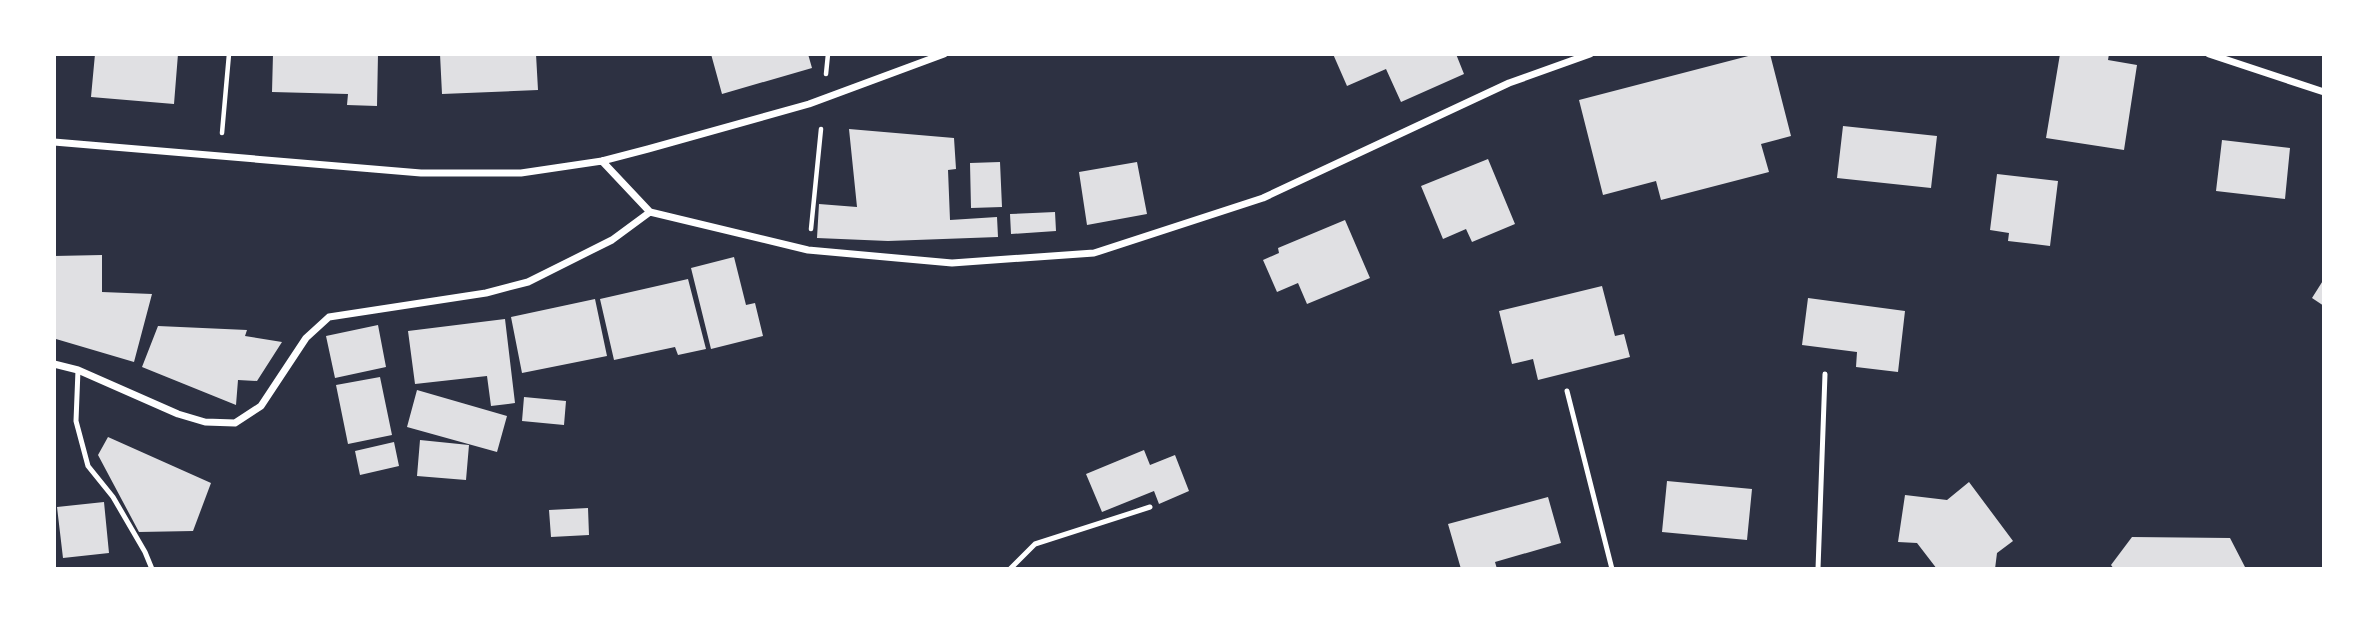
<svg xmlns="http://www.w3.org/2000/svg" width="2378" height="623" font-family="'Asap Condensed',sans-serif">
  <rect width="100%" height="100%" fill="#2d3142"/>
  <path fill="#e0e0e3" d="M95,54H178L174,104L91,97Z
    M273,54H378L377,106L347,105L348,94L272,92Z
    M440,54H536L538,90L442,94Z
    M711,54H808L812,68L722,94Z
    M1333,54H1456L1464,74L1401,102L1386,69L1347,86Z
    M1756,54H1770L1791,136L1761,144L1769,172L1661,200L1656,181L1603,195L1579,100Z
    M2060,54H2109L2108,60L2137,65L2124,150L2046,138Z
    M1843,126L1937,136L1931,188L1837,178Z
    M849,129L954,138L956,169L948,170L950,220L997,217L998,237L888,241L817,238L819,204L857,207Z
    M2222,140L2290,148L2285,199L2216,191Z
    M1488,159L1515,224L1472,242L1466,229L1443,239L1421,186Z
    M1000,162L1002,207L971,208L970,163Z
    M1137,162L1147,214L1087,225L1079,172Z
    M1997,174L2058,181L2050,246L2008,241L2009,233L1990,230Z
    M1055,212L1056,231L1011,234L1010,214Z
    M1345,220L1370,278L1307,304L1298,283L1277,292L1263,260L1279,253L1278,248Z
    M102,255V292L152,294L134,362L56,339L54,256Z
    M734,257L746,305L755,303L763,336L711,349L691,268Z
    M688,279L706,349L678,355L675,347L614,360L600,299Z
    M2324,279V306L2312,298Z
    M1602,286L1615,336L1624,334L1630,357L1538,380L1533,359L1512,364L1499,311Z
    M1808,298L1905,311L1898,372L1856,367L1857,352L1802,345Z
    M595,299L607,356L522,373L511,317Z
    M505,319L515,403L491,406L487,376L415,384L408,331Z
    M378,325L386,367L335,378L326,336Z
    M158,326L247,330L245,336L282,342L257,381L238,380L236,405L142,367Z
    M380,377L392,435L348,444L336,385Z
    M417,390L507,416L497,452L407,427Z
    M524,397L566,401L564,425L522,421Z
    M108,437L211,483L193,531L139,532L98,455Z
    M420,440L469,445L466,480L417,476Z
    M394,442L399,466L360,475L355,451Z
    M1144,450L1150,465L1175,455L1189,491L1159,504L1154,491L1102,512L1086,474Z
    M1667,481L1752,489L1747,540L1662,532Z
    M1969,482L2013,541L1997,553L1995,569H1937L1917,543L1898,542L1905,495L1947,500Z
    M1548,497L1561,543L1495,562L1497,569H1461L1448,524Z
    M104,502L109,553L63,558L57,507Z
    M588,508L589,535L551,537L549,510Z
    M2132,537L2230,538L2245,567L2244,569H2114L2111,565Z"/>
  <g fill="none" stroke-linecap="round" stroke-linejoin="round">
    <path stroke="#fff" stroke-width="4.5" d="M826,74L828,54
      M222,133L229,54
      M811,229L821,129"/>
    <path stroke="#fff" stroke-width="5" d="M78,370L76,421L88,466L113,497L145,552L152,569
      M1567,391L1612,569
      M1010,569L1035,544L1150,507
      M1818,569L1825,374"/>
    <path stroke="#fff" stroke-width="7" d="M2209,54L2324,92
      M54,142L421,173H521L602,161L648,149L809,104L944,54
      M602,161L650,212L808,250L952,263L1094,253L1263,198L1509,83L1590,54
      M54,364L78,370L178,414L205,422L235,423L261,406L306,338L329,317L486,293L528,282L612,240L650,212"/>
  </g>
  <rect width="2378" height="623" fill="none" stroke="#ffffff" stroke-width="112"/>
</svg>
